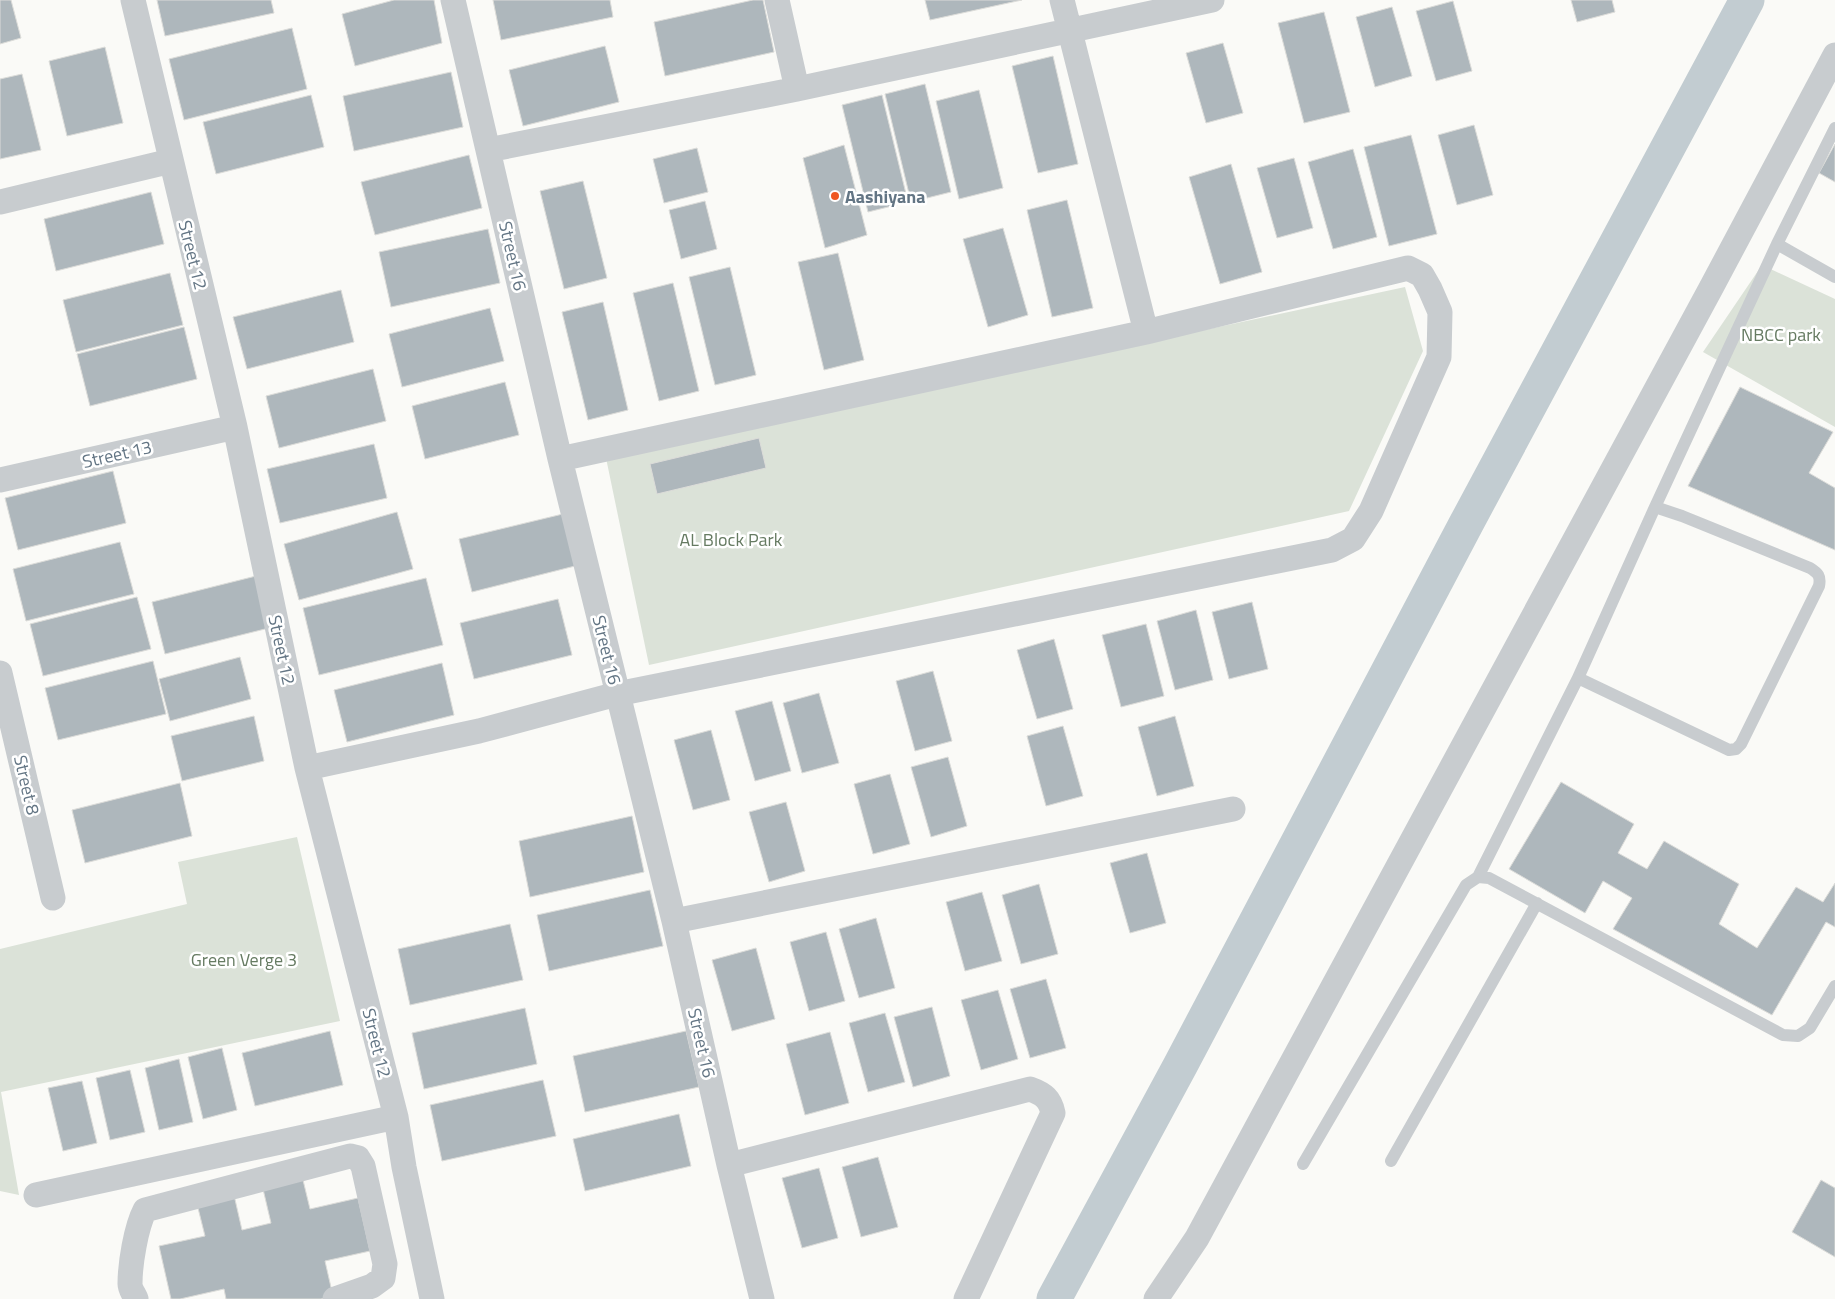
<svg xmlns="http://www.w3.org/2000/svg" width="1835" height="1299" font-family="'Titillium Web',sans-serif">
  <rect width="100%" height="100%" fill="#fafaf7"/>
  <path fill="#dbe2d8" d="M1762,265L1835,299V427L1703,352Z
    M1405,287L1423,351L1349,511L649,665L606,458Z
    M297,837L340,1021L1,1092L19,1195L0,1191V949L187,904L178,862Z"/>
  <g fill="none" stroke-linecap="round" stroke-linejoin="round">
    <path stroke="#c2ccd1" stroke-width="35" d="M1054,1299L1180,1066L1466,524L1747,0"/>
  </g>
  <path fill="#aeb7bc" stroke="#dcdcd9" d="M0,0H11L21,38L0,44Z
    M157,0H271L274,13L165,36Z
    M394,0H434L442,43L355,66L342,14Z
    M493,0H610L613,17L501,40Z
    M753,0H763L774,52L665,76L654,22Z
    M925,0H1022L930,20Z
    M1571,0H1612L1615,12L1577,22Z
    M1453,1L1472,71L1436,81L1416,11Z
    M1392,7L1412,76L1375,87L1356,17Z
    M1324,12L1350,112L1304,123L1278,23Z
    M292,28L307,89L184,120L169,59Z
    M1223,43L1243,113L1206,123L1186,53Z
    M605,46L619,102L523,126L509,70Z
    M105,47L123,123L67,136L49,61Z
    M1053,56L1078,164L1038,173L1012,66Z
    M451,72L463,127L354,151L343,96Z
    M22,74L41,150L0,159V79Z
    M925,84L951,192L911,202L885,94Z
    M979,90L1003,188L959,199L936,101Z
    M311,95L324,147L216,174L203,122Z
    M882,95L908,202L868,212L842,105Z
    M1474,125L1493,195L1457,205L1438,135Z
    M1411,135L1437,234L1389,246L1364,147Z
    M1835,144V182L1819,173Z
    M844,145L867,235L825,248L803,158Z
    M697,148L708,192L664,203L653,159Z
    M1353,149L1377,237L1333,249L1308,162Z
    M469,155L482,208L375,235L361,182Z
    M1294,158L1313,228L1277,238L1257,168Z
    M1231,164L1262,272L1220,284L1189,177Z
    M583,181L607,278L564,289L540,191Z
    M151,192L164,244L56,271L44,219Z
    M1067,200L1093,308L1052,317L1027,210Z
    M705,201L717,249L681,259L669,210Z
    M1003,228L1028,315L988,327L963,239Z
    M488,229L500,283L391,307L379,252Z
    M838,253L864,360L824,370L798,262Z
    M730,267L756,375L715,385L689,277Z
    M170,273L183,325L76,352L63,300Z
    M673,283L699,391L659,401L633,293Z
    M341,290L354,342L247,369L233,317Z
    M603,302L628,410L588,420L562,312Z
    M490,308L504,361L402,387L389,334Z
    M184,327L197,379L90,406L77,354Z
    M373,369L386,421L279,448L266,396Z
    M505,382L519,435L425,459L412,406Z
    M1740,387L1833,432L1809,473L1835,488V550L1688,486Z
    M759,438L766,468L657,494L650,464Z
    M374,444L387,498L280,523L267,469Z
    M113,471L126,523L18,550L5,498Z
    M397,512L413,569L299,600L284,544Z
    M567,513L579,565L472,592L459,539Z
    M120,542L134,594L26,621L13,569Z
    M260,575L273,627L165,654L152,602Z
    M426,578L443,645L319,675L303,608Z
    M137,597L151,649L43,676L30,624Z
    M558,599L572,655L474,679L460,623Z
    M1252,602L1268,669L1229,679L1212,612Z
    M1196,610L1213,680L1175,690L1157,621Z
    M1146,624L1164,696L1121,707L1102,635Z
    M1054,639L1073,709L1037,719L1017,650Z
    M240,657L251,699L170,721L159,679Z
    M153,661L166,714L58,740L45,688Z
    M442,663L454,715L347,742L334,690Z
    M933,671L952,741L915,751L896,681Z
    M819,693L839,763L802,773L783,703Z
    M772,701L791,771L755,781L735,711Z
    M254,716L264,761L182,781L171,736Z
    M1175,716L1194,786L1157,796L1138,727Z
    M1063,726L1083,796L1046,806L1027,736Z
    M711,730L730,800L693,810L674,740Z
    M948,757L967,826L931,837L911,767Z
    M890,774L910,844L873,854L854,784Z
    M1561,782L1634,824L1618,853L1647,869L1664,841L1739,884L1719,924L1757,948L1796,887L1823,902L1835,883V927L1826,922L1772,1015L1613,929L1632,898L1603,881L1585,913L1509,869Z
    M180,783L192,836L85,863L72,810Z
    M786,802L805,871L769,882L749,812Z
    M632,816L644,872L530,897L519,841Z
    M1147,853L1166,923L1130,933L1110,863Z
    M1039,884L1058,954L1021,964L1002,895Z
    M650,890L663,946L549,971L537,915Z
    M982,892L1002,961L965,971L946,902Z
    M876,918L895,988L859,998L839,929Z
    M510,924L523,980L410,1005L398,949Z
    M826,932L845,1001L809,1011L790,942Z
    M756,948L775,1019L732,1031L712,960Z
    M1046,979L1066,1048L1030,1058L1010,989Z
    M998,990L1018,1059L981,1070L961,1000Z
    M932,1007L950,1076L913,1087L894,1017Z
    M525,1008L537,1064L424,1089L412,1033Z
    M885,1013L905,1082L868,1092L849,1023Z
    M330,1031L343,1085L255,1106L242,1053Z
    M686,1031L699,1087L585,1112L573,1056Z
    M830,1032L849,1103L805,1115L786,1044Z
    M222,1048L237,1110L203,1119L188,1057Z
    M179,1059L193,1122L159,1130L145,1068Z
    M130,1070L145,1132L110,1140L96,1078Z
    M543,1080L556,1136L442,1161L430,1105Z
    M82,1081L97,1143L63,1151L48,1088Z
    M679,1114L691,1166L585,1191L573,1139Z
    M878,1157L898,1227L861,1237L842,1167Z
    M819,1168L838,1238L802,1248L782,1178Z
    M303,1180L310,1209L358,1198L370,1251L325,1261L333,1296L321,1299H226L224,1289L180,1299H171L159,1246L205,1236L197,1204L234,1195L242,1230L271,1223L263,1189Z
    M1821,1180L1835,1188V1257L1792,1232Z"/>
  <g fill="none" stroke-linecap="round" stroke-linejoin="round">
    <path stroke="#c8cccf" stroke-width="12" d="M1835,128L1777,244L1835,277
      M1655,507L1777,244
      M1478,877L1578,678L1655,507L1682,516L1810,568C1818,573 1821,576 1819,586L1741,744L1736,749L1729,750L1578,678
      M1391,1161L1537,903
      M1303,1164L1466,885L1478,877L1489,878L1783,1035L1798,1036L1810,1028L1835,986"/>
    <path stroke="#c8cccf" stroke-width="25" d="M133,0L235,427L307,768L396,1117L404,1167L432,1299
      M453,0L560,459L674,921L729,1165L762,1299
      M777,0L797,89
      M1062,0L1146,332
      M488,150L797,89L1212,0
      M0,202L171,161
      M0,480L235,427
      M0,673L53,898
      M307,768L479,731L617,694L1332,550L1353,539L1371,511L1439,357L1440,312L1430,289L1422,275L1408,268L1146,332L560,459
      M674,921L1233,809
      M729,1165L1030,1089C1044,1094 1050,1099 1053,1113L966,1299
      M36,1195L396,1117
      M136,1299C134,1294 130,1289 130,1284C130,1264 136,1227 145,1210L350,1156L358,1158L363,1166L385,1264L383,1278L372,1286L335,1299
      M1156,1299L1197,1238L1711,288L1835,55"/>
  </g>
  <circle fill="#ef5722" stroke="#fff" stroke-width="2" cx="835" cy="196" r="5"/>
  <g text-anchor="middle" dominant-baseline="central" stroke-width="5" stroke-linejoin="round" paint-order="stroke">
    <g font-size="18" font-weight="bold" fill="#637584" stroke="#fff" text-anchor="start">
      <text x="845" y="196">Aashiyana</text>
    </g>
    <g font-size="18" fill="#637584" stroke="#fff">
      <text transform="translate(193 255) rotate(76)">Street 12</text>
      <text transform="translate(513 256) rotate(77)">Street 16</text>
      <text transform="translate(117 454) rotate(-13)">Street 13</text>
      <text transform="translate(282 650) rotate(78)">Street 12</text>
      <text transform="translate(607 650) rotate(76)">Street 16</text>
      <text transform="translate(27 785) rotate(77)">Street 8</text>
      <text transform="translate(377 1043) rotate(76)">Street 12</text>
      <text transform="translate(702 1043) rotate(77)">Street 16</text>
    </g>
    <g font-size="18" fill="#667b62" stroke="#fff">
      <text x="1781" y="334">NBCC park</text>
      <text x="731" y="539">AL Block Park</text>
      <text x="244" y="959">Green Verge 3</text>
    </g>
  </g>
</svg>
